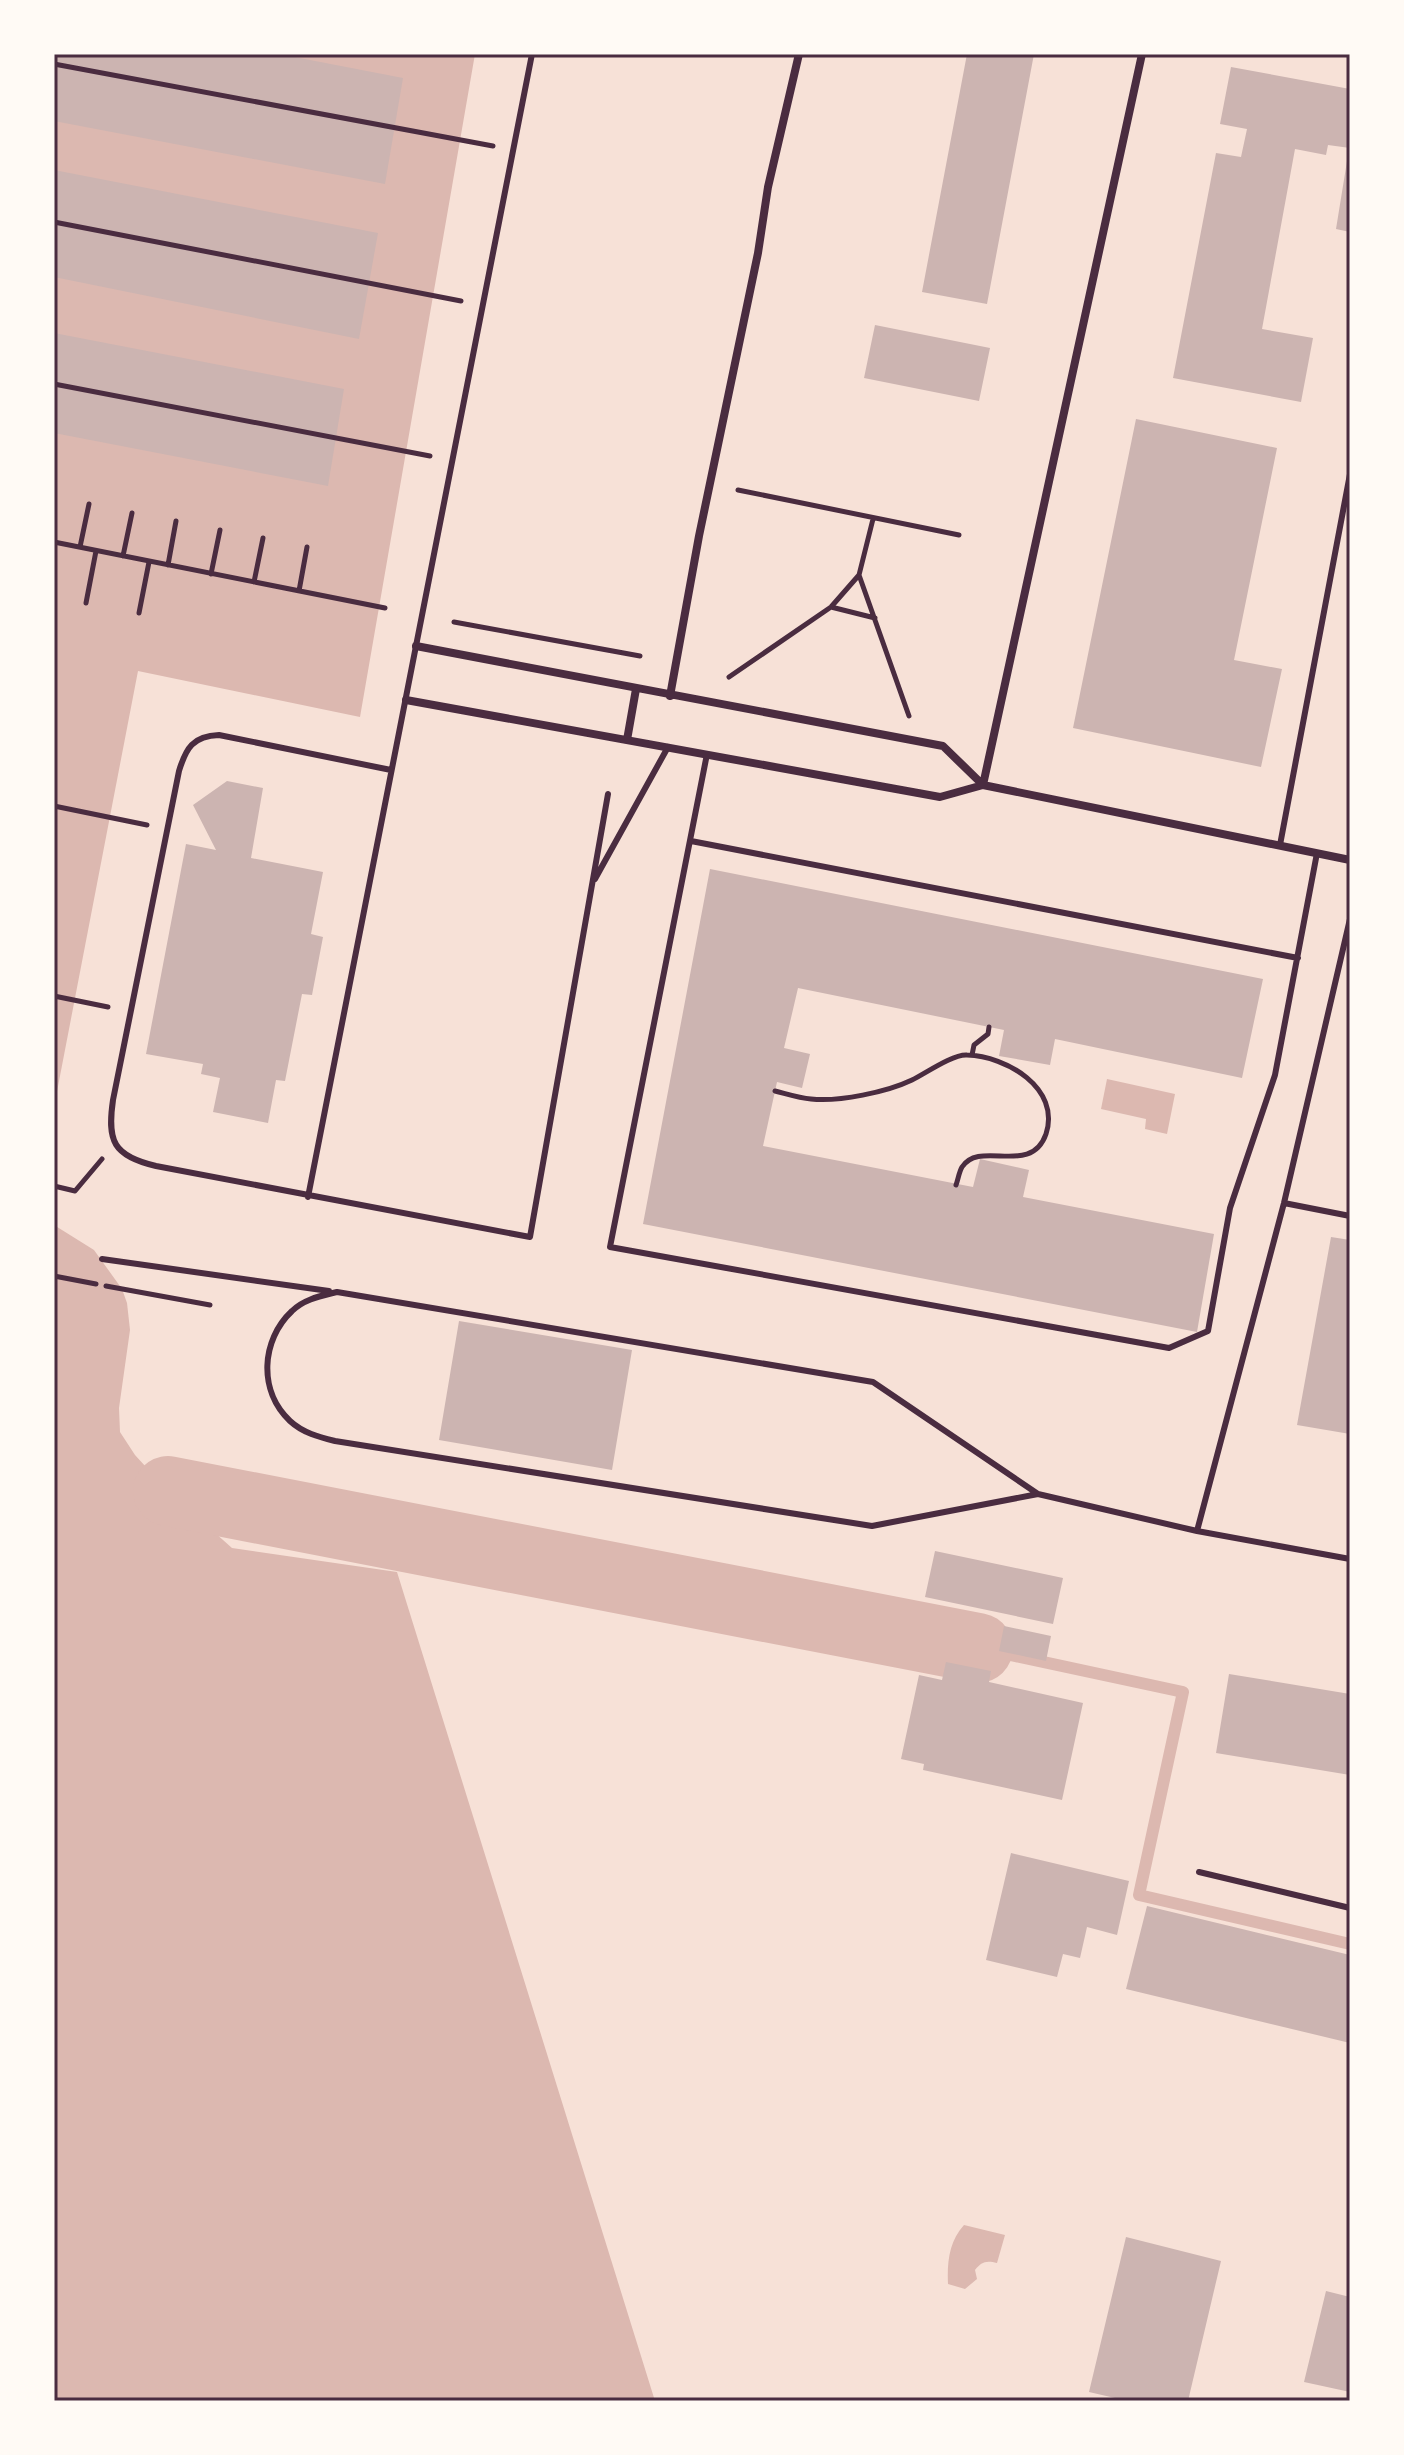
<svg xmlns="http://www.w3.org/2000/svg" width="1404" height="2455" font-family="'PT Sans Narrow',sans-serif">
  <rect width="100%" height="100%" fill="#f7e1d7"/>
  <path fill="#dcb8b0" d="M54,54H475L360,717L138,671L54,1107Z
    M1107,1079L1175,1094L1167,1134L1145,1129L1146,1119L1101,1109Z
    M54,1225L94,1250L122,1289L127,1303L130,1330L119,1408L120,1432L135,1455L168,1491L232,1548L397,1572L655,2401H54Z
    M964,2225L1005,2235L997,2263C986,2260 981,2262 975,2270L977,2279L965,2289L948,2284C947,2263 949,2241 964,2225Z"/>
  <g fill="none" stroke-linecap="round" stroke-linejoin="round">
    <path stroke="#dcb8b0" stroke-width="12" d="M978,1648L1183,1692L1139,1895L1350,1944"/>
    <path stroke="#dcb8b0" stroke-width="70" d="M168,1491L978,1648"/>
  </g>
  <path fill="#ccb4b1" d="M54,54H279L403,78L385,184L54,121Z
    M967,54H1034L987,304L922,292Z
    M1231,67L1350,89V148L1328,145L1326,155L1295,149L1262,329L1313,338L1301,402L1173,378L1216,153L1241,157L1247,129L1220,124Z
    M1348,155H1350V232L1336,229Z
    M54,170L378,233L359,339L54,277Z
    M875,325L990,348L979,401L864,378Z
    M54,333L344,389L328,486L54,433Z
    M1136,419L1277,448L1234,660L1282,669L1261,767L1073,728Z
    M227,781L263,788L251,858L323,872L311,934L323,937L312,995L302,994L285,1081L276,1080L268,1123L213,1112L220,1078L201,1074L203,1064L146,1054L186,844L216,850L193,805Z
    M710,869L1263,979L1242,1078L1055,1039L1050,1065L999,1056L1004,1030L798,988L784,1048L810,1054L802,1088L777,1082L763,1146L973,1187L980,1159L1029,1170L1023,1197L1214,1234L1197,1332L643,1224Z
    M1331,1237L1350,1240V1434L1297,1425Z
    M459,1321L632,1350L612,1470L439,1440Z
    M935,1551L1063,1578L1053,1624L925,1597Z
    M1004,1626L1051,1636L1046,1661L999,1651Z
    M946,1662L991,1671L989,1682L1083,1703L1062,1800L923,1770L924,1764L901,1759L919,1675L942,1680Z
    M1229,1674L1350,1694V1775L1216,1753Z
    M1011,1853L1129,1881L1117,1935L1087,1927L1080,1958L1063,1954L1057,1977L986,1960Z
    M1147,1906L1350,1955V2043L1126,1989Z
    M1126,2237L1221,2261L1188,2401H1128L1089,2392Z
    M1326,2291L1350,2297V2392L1304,2382Z"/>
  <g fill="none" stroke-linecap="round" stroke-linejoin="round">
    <path stroke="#4a2c40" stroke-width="5" d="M54,64L493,146
      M54,222L461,301
      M54,384L430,456
      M738,490L959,535
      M873,519L859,575L909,716
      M54,542L385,608
      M80,547L89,504
      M123,556L132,513
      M168,565L176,521
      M211,574L220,530
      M254,582L263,538
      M299,591L307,547
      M86,603L96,551
      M831,607L875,618
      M139,613L149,562
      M454,622L640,656
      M729,677L831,607L859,575
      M54,806L147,825
      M54,996L108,1007
      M972,1055L974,1045L988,1034L989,1027
      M775,1091C787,1094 799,1098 811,1099C839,1102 887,1092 912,1080C926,1073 953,1054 967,1055C1006,1056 1061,1088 1046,1134C1031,1177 980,1139 962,1167C959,1172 958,1180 956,1185
      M54,1186L75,1191L102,1159
      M54,1276L96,1284
      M106,1286L210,1305"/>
    <path stroke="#4a2c40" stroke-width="6" d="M707,754L610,1247L1169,1348L1208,1331L1230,1208L1275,1075L1317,853
      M391,770L219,735C193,736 186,748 179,771L113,1100C107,1141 113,1156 156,1166L530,1237L608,794
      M691,841L1298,958
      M1280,845L1350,474
      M595,879L668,747
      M308,1197L532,54
      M1284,1203L1350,1216
      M102,1259L329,1291
      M1038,1494L872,1526L335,1441C319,1437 303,1433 290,1421C258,1391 261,1340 292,1311C304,1299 321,1296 337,1292L873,1382L1038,1494L1197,1531L1284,1203L1350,919
      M1197,1531L1350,1559
      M1199,1872L1350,1908"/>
    <path stroke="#4a2c40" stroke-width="8" d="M1142,54L983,785L1350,860
      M670,696L699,536L758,253L768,187L799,54
      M406,700L940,797L983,785L943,746L416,646
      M627,740L636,689"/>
  </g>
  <rect width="1404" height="2455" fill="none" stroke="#fffaf5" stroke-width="112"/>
  <rect x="56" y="56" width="1292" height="2343" fill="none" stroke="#4a2c40" stroke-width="3"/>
</svg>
